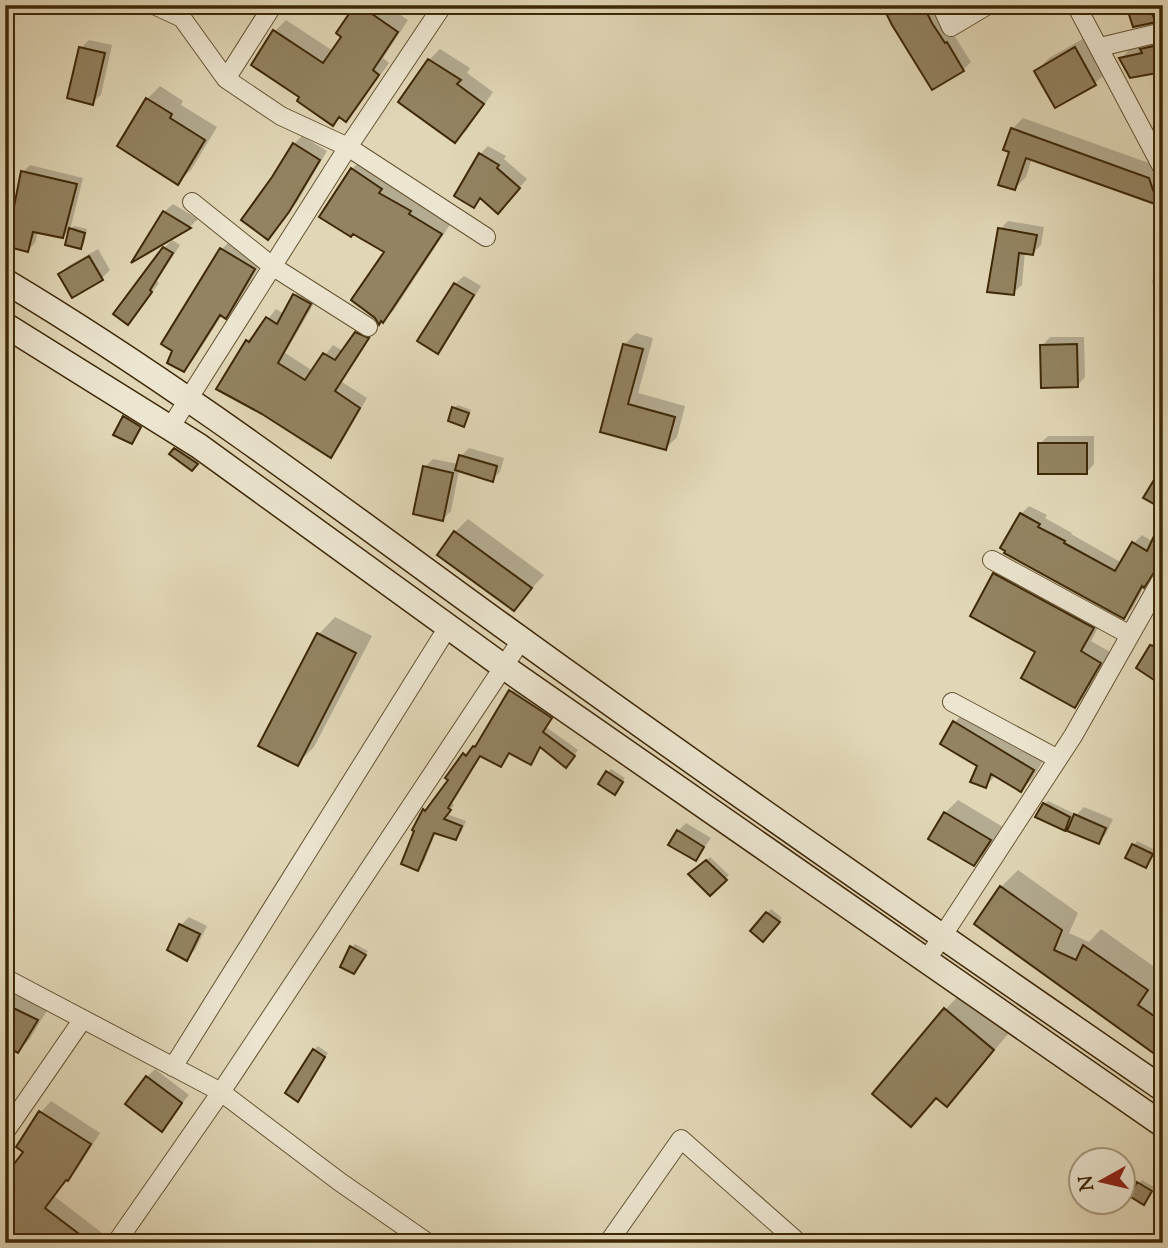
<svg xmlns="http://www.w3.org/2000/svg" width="1168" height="1248" font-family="'Sorts Mill Goudy',serif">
  <rect width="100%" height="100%" fill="#e1d7b7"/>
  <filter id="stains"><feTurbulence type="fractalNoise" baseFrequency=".00286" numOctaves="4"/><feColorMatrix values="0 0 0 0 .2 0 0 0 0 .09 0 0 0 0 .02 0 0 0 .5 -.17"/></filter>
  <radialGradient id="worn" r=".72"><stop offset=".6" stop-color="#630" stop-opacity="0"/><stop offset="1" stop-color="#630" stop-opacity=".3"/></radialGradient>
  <path fill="#0003" d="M357,5H386L408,20L383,58L389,63L357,108L346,120L341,116L333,124L302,96L275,31L286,20L333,51L343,36Z
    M884,5H935L971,62L963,70Z
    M1127,5H1159L1163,14L1156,20L1134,25Z
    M1088,36L1108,71L1095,83L1037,71L1049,58Z
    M1163,38V71L1122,58L1129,50L1145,47L1150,42Z
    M89,40L112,45L101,95L92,103L81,48Z
    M440,49L470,68L467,73L493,92L466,131L455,141L401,102L429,60Z
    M160,86L183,101L181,105L217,127L191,170L178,182L119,145L147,99Z
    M1023,118L1160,167L1163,177V198L1157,203L1032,158L1026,177L1015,188L1011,151L1012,129Z
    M302,136L327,151L297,202L268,238L273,178L294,144Z
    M488,146L506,156L504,159L527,179L506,203L482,197L474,206L480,154Z
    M363,158L451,223L394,310L383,321L386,252L352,169Z
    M30,165L83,178L70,230L63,236L38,231L35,243L28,250L23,172Z
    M173,204L198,219L190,227L136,258L164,212Z
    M1008,221L1044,227L1041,245L1033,253L1025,252L1022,285L1013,293L1000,229Z
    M74,226L87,229L84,244L80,247L70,229Z
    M232,239L264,258L236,306L226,316L222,315L194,359L184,370L222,249Z
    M172,240L180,245L157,281L159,283L135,315L164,248Z
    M98,249L110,270L102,278L60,274L68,266Z
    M1160,272H1163V307H1157L1152,280Z
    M464,276L481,286L446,343L437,351L455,284Z
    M303,287L319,295L285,353L313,371L333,345L343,351L365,324L376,329L342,382L367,398L339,447L330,456L247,341L257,333L276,309L284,314L295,295Z
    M636,333L653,338L638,393L685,406L677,437L666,448L602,431L625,344Z
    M1050,337H1084L1085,377L1077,386L1042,346Z
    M458,405L471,410L464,425L454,408Z
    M128,414L143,423L132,442L124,417Z
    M1048,436H1094V464L1086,473L1040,444Z
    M179,445L200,459L195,466L171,454Z
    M469,448L504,458L500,472L492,480L459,470L451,511L443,519L425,467L433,459L458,464L461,456Z
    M1029,506L1047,515L1045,518L1072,533L1071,534L1122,563L1134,543L1142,535L1153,542L1160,565L1146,583L1132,609L1124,617L1021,514Z
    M468,519L544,575L514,608L455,532Z
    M1005,564L1103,618L1091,641L1110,652L1085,696L1075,706L1038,651L994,575Z
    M335,617L372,636L314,747L297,764L261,745L319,634Z
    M1160,638L1163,639V685L1152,647Z
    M515,687L555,713L546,727L578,750L570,761L542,746L531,763L510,752L501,765L481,754L451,802L454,805L447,814L466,821L461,833L456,838L436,832L423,864L418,869L424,811L430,807L450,780L464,755L469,750L471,752L479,742Z
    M966,710L1045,757L1033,778L1021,790L996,775L986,786L979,765L942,743L955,722Z
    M611,769L625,778L615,793L608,772Z
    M958,800L1003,827L987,852L974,864L945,813Z
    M1048,801L1073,813L1070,823L1065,828L1044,804Z
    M1084,807L1113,819L1106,834L1098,842L1069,830L1076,815Z
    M686,823L711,838L696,859L678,831Z
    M1137,841L1155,850L1146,866L1128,857Z
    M710,857L729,875L710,894L694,870Z
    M1018,870L1078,913L1069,933L1089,942L1101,929L1163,973L1153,987L1163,994V1056L976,923L1001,887Z
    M771,909L782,918L766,936L752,931Z
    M189,917L207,926L195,950L187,958L181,925Z
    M355,944L368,951L354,972L352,947Z
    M5,986L28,1000L30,998L48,1009L29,1040L18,1051L5,1044Z
    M962,992L1010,1032L947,1105L937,1097L911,1125L875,1094L946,1009Z
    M318,1046L328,1053L301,1096L314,1050Z
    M155,1069L189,1095L161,1129L147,1077Z
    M5,1091L13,1097L5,1109Z
    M51,1101L100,1133L78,1168L54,1196L106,1236L100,1243H36L26,1235L18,1243L25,1151L18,1147L41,1112Z
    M1142,1180L1154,1187L1147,1199L1139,1184Z"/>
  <path fill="#938362" stroke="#3e2806" stroke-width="2" d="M355,5H359L398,32L373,70L379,75L346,122L339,117L333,126L297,101L299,97L251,65L273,30L323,63L341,37L336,33Z
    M882,5H923L932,23L945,43L947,42L964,71L932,90L892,25Z
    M1126,5H1149L1153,16L1157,22L1133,27Z
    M1163,44V72L1130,78L1119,58L1142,53L1140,49Z
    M79,47L105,53L93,105L67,98Z
    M1075,47L1096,85L1055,108L1034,71Z
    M428,59L461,80L457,84L484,104L455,143L398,102Z
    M146,98L172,114L170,118L205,140L178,185L117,146Z
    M1011,128L1149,178L1158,205L1026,158L1015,190L998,185L1009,152L1003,150Z
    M293,143L320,160L289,212L268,240L241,220L272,177Z
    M479,153L499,165L497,168L520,188L498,214L480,198L474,208L454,196Z
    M351,168L382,189L379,193L411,211L409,214L442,234L383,323L381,321L379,325L375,318L351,300L384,252L353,234L351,237L319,217Z
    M21,171L77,184L63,238L33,232L28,252L5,246V211L13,212Z
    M163,211L191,228L131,263Z
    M69,228L85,233L81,249L65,245Z
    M998,228L1037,235L1033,255L1019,253L1014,295L987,292Z
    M163,247L173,253L150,290L152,292L128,325L113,314Z
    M220,248L255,269L226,319L220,315L184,372L167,363L172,351L161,344Z
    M89,256L103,280L72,298L58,274Z
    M454,283L474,295L438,354L417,341Z
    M293,294L311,304L278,363L305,380L323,353L335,360L355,332L369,338L335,391L360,408L331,458L262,414L216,389L246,340L249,342L266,317L277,324Z
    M623,344L643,349L628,404L675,417L666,450L600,432Z
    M1077,344L1078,387L1041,388L1040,345Z
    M452,407L469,413L464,427L448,421Z
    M123,416L141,427L132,444L113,435Z
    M1038,443H1087V474H1038Z
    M174,448L198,464L192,471L169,454Z
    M459,455L497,466L493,482L455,470Z
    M1163,465V509L1143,498Z
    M423,466L453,473L443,521L413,514Z
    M1020,513L1040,524L1038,527L1065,541L1064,543L1115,571L1132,542L1147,551L1163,517V565L1157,568L1144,588L1142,586L1124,619L1004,553L1005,551L1000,548Z
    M454,531L532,588L514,611L437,555Z
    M993,573L1094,628L1081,651L1101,663L1075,708L1021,678L1035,652L970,616Z
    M317,633L356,653L298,766L258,746Z
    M1150,645L1163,648V686L1136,668Z
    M509,690L552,718L543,732L575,756L566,768L540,747L531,765L509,753L501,767L480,756L448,808L451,810L444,819L462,826L456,840L434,833L418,871L401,864L414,831L412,830L423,809L425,811L448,780L445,778L463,753L466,756L473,746L475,747Z
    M953,721L1034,770L1021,792L991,774L986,788L970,782L977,766L940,744Z
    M606,771L623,782L615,795L598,784Z
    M1043,803L1070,817L1065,831L1035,817Z
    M944,812L991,840L974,866L928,839Z
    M1074,814L1106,828L1099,844L1067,831Z
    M677,830L704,847L696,861L668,845Z
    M1132,844L1153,854L1146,868L1125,858Z
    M706,860L727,880L710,896L688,874Z
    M1000,886L1062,930L1054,950L1076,960L1083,945L1148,990L1138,1005L1163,1022V1060L974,924Z
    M766,912L780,922L763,942L750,931Z
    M179,924L200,934L187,961L167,950Z
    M350,946L366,955L354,974L340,967Z
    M5,1004L38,1020L18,1053L5,1046Z
    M944,1008L994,1050L947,1107L936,1098L911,1127L872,1094Z
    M313,1049L325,1057L298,1102L285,1093Z
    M146,1076L182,1103L162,1132L125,1104Z
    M39,1111L91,1144L68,1181L66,1180L45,1208L91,1243H33L24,1236L19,1243H5V1176L23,1152L16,1147Z
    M1137,1182L1152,1191L1144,1205L1129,1196Z"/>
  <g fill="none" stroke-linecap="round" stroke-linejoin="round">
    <g stroke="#675432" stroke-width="20">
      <path id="minor" d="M154,5L182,18L226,79
        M273,5L226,79L281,116L348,147L486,237
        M941,5L951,27L988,5
        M1076,5L1163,169
        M1160,5L1163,12
        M1100,47L1163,32
        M192,202L272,266L368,327
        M170,428L348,147L443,5
        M992,560L1130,635
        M952,702L1058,759
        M926,961L1073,736L1163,577
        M5,978L221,1092L340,1182L428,1243
        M173,1067L448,627
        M5,1132L83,1019
        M116,1243L221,1092L522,639
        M608,1243L681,1139L799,1243"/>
    </g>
    <g stroke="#3e2806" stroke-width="27">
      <path id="secondary" d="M5,281C184,388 349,515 518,637C731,791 947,940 1163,1089
        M5,325L199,446L504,667L1163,1125"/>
    </g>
    <use href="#minor" stroke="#ece5d0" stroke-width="18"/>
    <use href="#secondary" stroke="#ece5d0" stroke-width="24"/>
  </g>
  <rect width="1168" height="1248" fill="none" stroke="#e1d7b7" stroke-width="28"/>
  <rect x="7" y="7" width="1154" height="1234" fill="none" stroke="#3e2806" stroke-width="3.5"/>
  <rect x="14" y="14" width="1140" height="1220" fill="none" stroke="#3e2806" stroke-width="2"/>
  <g transform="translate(1102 1181) rotate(262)"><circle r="33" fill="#ece5d0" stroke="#a6997f" stroke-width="2"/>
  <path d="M0-5L12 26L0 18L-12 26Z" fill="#8f2418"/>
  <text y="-10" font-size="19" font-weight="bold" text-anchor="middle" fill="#3e2806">N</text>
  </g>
  <rect width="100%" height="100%" filter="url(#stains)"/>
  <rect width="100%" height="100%" fill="url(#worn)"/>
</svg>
